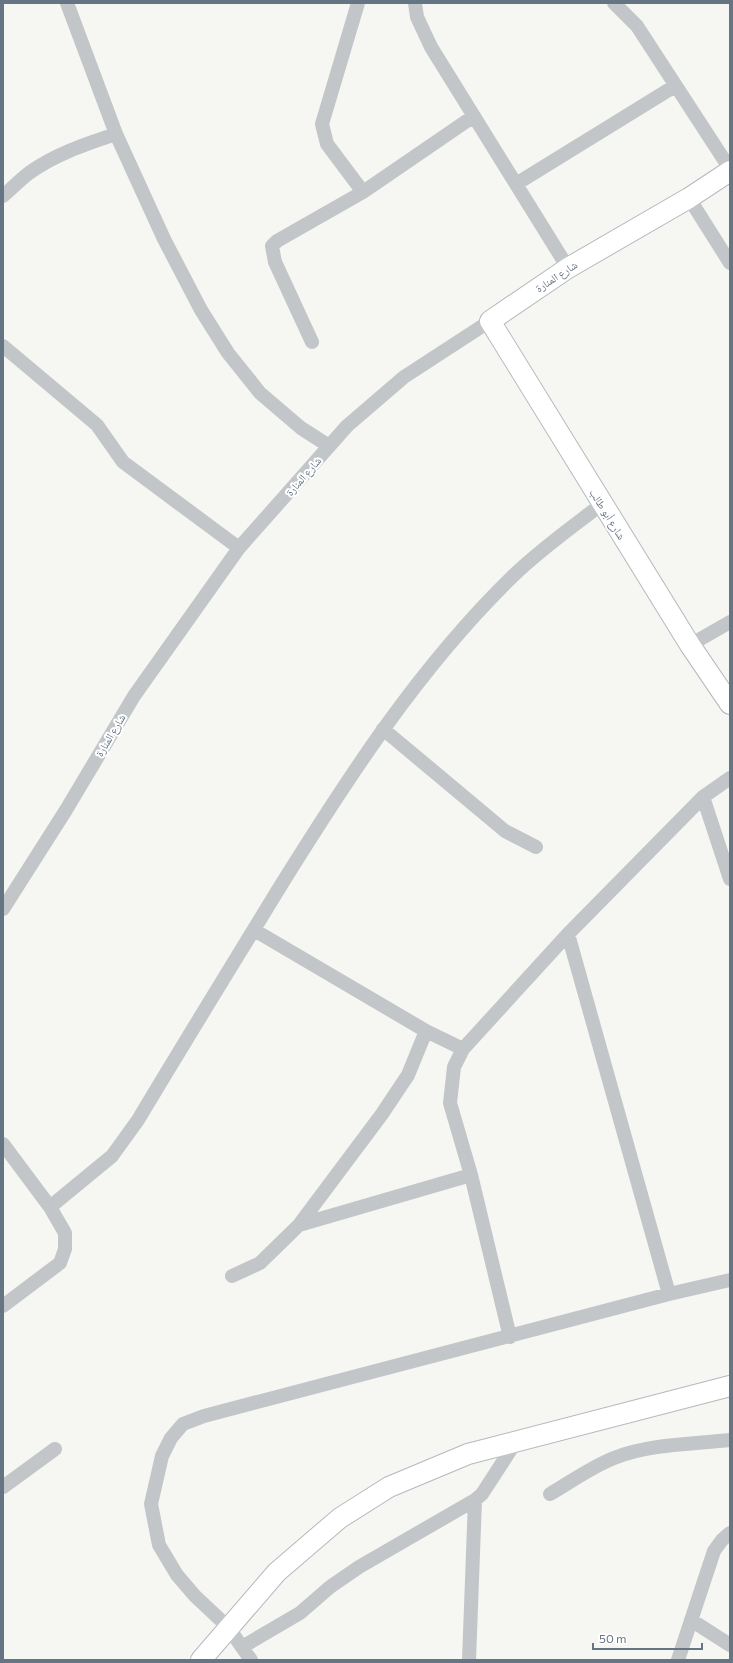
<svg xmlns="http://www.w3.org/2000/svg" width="733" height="1663" font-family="Commissioner,'Noto Naskh Arabic',sans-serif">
  <rect width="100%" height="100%" fill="#f6f6f3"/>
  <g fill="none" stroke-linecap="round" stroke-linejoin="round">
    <g stroke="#b4b9be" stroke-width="22">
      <path id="secondary" d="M730,171L689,198L568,268L490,321L690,645L730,704
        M201,1660L277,1572L340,1518L389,1487L468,1454L730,1386"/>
    </g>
    <path stroke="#c2c6c9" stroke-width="14" d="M67,3L116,134L164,239L201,310L228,353L260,393L301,428L329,446
      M358,3L322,124L327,144L363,192L474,116
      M415,3L417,17L431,47L568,268
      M614,3L637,26L730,169
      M516,184L675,86
      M3,196C11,189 20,180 29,173C55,154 86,144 116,134
      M689,198L730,263
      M312,342L275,262L272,246L277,241L363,192
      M3,346L97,425L123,462L239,548
      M690,645L730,622
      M383,729L505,831L536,847
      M703,797L730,879
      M3,909L66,810L134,696L239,548L347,426L404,377L490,321
      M254,930L426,1031L463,1049
      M568,934L669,1294
      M3,1144L50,1207L65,1233V1249L60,1263L3,1306
      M50,1207L112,1156L138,1120C184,1043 231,967 278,890C347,779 419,667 514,575C541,549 572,527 602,504
      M299,1225L471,1175
      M232,1276L260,1263L299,1225L382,1114L408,1075L426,1031
      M510,1337L471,1175L450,1103L454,1067L463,1049L568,934L703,797L730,778
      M3,1487L55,1449
      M550,1494C571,1482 591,1467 614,1458C648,1444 694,1444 730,1440
      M691,1620L730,1645
      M242,1647L300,1613L330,1587L359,1567L475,1500L482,1494L517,1440
      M251,1660L228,1627L195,1596L177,1575L159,1545L151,1504L162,1456L171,1438L183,1424L204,1416L669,1294L730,1280
      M469,1660L475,1500
      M678,1660L714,1551L722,1540L730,1533"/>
    <use href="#secondary" stroke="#fff" stroke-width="20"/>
  </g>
  <g text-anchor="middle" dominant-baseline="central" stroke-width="4" stroke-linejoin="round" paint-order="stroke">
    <g font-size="11" fill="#667584" stroke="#fff">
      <text transform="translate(556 276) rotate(-33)">شارع المنارة</text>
      <text transform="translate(303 476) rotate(-49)">شارع المنارة</text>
      <text transform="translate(608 514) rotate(58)">شارع أبو طالب</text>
      <text transform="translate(110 735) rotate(-59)">شارع المنارة</text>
    </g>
  </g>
  <rect width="733" height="1663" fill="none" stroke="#667584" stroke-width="8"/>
  <path d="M593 1643v6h109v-6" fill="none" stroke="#667584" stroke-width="2"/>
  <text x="599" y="1643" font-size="12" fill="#667584" stroke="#ffffff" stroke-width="3" paint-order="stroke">50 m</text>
</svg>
